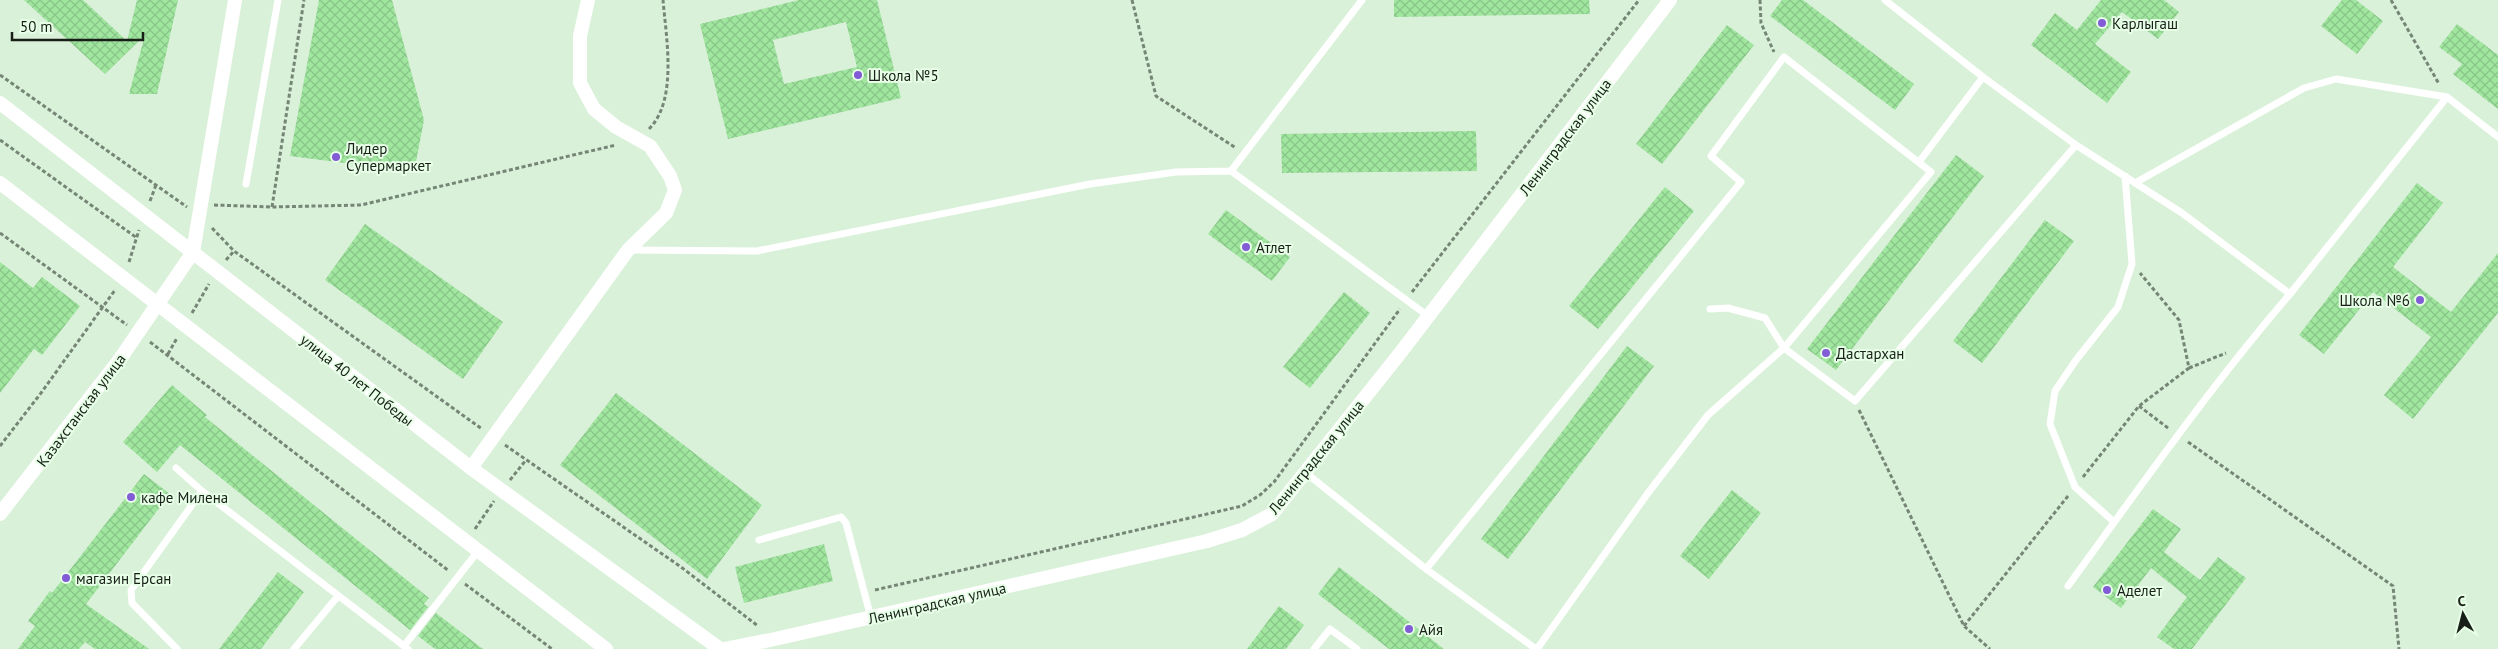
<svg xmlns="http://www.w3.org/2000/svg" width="2498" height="649" font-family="'PT Sans',sans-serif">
  <defs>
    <pattern id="building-cross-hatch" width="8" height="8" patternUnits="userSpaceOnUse" patternTransform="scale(1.25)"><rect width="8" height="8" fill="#a0e69f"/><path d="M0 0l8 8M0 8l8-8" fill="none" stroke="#89c588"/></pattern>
  </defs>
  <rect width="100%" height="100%" fill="#daf1d9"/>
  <path fill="url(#building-cross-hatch)" fill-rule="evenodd" d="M24,0H83L127,41L137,0H178L157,94H129L145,35L105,74Z
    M319,0H392L424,120L414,172L290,156Z
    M799,0H877L901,98L728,139L700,24ZM846,22L857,67L784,84L773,40Z
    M1394,0H1589L1590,14L1394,17Z
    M1782,0H1803L1914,84L1895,110L1770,16Z
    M2101,0H2164L2179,12L2158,39L2122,12L2095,44L2131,72L2107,103L2031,45L2055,13L2077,30Z
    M2342,0H2356L2383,21L2357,54L2321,26Z
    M2457,24L2498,55V109L2453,74L2462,64L2439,47Z
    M1727,25L1754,45L1662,164L1636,144Z
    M1476,131L1477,171L1282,173L1281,134Z
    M1956,155L1984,176L1836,370L1807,349Z
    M2417,183L2443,203L2393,267L2451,312L2498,253V313L2413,419L2384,395L2431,337L2373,292L2324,354L2299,335Z
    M1665,187L1694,211L1598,329L1569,306Z
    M1226,210L1290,257L1272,281L1208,234Z
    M2045,220L2074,241L1982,363L1953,341Z
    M365,224L503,322L463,379L325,280Z
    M0,262L33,288L42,277L80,306L42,355L34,349L0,393Z
    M1344,292L1370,313L1310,388L1283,367Z
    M1627,346L1654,366L1508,559L1481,539Z
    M172,385L207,415L205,417L429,598L424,604L428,607L410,630L180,445L157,472L123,442Z
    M616,393L762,505L707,579L560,465Z
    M144,474L170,494L86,604L149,649H95L85,642L79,649H18L35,626L28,621L50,591L52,593Z
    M1732,490L1761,513L1709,579L1680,556Z
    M2153,509L2181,529L2164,552L2200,580L2218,557L2246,578L2192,649H2174L2157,637L2187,597L2151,568L2121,608L2093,587Z
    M824,544L833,581L744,603L735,567Z
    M1339,567L1444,649H1389L1318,594Z
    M278,572L304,592L261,649H219Z
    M1279,606L1304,625L1286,649H1247Z
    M436,613L483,649H435L418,636Z"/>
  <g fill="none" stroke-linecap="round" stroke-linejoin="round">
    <path stroke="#768676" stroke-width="3" stroke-dasharray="4 2.5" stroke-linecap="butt" d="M1132,0L1156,96L1236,148
      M1760,0L1761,23L1774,52
      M2391,0L2439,84
      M0,75L187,207
      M649,129C678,100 666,37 663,0
      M0,140L137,238
      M150,201L156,185
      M214,205L272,207L361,205L616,145
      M272,207L304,0
      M212,228L234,251L482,429
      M0,233L127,325
      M226,260L234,251
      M129,262L139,230
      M1412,292L1639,0
      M192,313L209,284
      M150,342L449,571
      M168,354L177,338
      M2189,368L2226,353
      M2139,406L2168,428
      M1859,410L1964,626L1990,649
      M2188,442L2393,586L2399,649
      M505,445L681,567L758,626
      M0,446L41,393L115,290
      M2083,477L2139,406L2189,368L2179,320L2140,273
      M510,480L526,460
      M475,529L494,501
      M465,584L552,649
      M875,590L1242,506L1260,495L1274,482L1400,309
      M1964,626L2068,496"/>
    <path stroke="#fff" stroke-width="7" d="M1885,0L1983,77L1919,162
      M1983,77L2076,145L2182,213L2290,294C2210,387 2140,487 2068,586
      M1231,171L1428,316
      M2135,183L2304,88L2336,79L2447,97L2498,137
      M246,184L278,0
      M629,250L757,251L1090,184L1176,172L1231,171L1362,0
      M2290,294L2447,97
      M1710,309L1728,308L1765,318L1784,348L1855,401L2076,145
      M176,468L202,491L408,649
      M1306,473L1426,569L1741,182L1711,156L1784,57L1931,172L1784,348L1708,415L1648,493L1537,649
      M2114,522L2075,487L2050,424L2055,391L2076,360L2118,307L2132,264L2125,176
      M759,540L841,517L846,523L871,618
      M1426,569L1536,649
      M404,646L478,551
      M177,649L132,603L131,590L202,491
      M294,649L338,596
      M1314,649L1330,629L1357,649"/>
    <path stroke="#fff" stroke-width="14" d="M0,103L471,468L720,649
      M0,183L606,649
      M471,468L628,250L666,213L675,190L670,176L650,146L616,127L594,109L580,83V36L588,0
      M0,514L120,359L193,252L235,0
      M724,649L775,639L1207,541L1242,530L1272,514L1401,352L1670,0"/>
  </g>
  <g fill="#815cd6" stroke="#e7ffe6" stroke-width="2">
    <circle cx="2102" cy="23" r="5"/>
    <circle cx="858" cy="75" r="5"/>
    <circle cx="336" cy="157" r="5"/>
    <circle cx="1246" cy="247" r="5"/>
    <circle cx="2420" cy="300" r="5"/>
    <circle cx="1826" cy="353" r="5"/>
    <circle cx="131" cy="497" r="5"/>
    <circle cx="66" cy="578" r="5"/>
    <circle cx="2107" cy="590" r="5"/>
    <circle cx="1409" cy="629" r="5"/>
  </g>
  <g text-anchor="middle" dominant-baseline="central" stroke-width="4" stroke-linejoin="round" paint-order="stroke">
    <g font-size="15" fill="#171f17" stroke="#e7ffe6" text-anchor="start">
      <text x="2112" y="23">Карлыгаш</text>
      <text x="868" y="75">Школа №5</text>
      <text x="346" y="148">Лидер<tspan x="346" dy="17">Супермаркет</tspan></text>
      <text x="1256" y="247">Атлет</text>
      <text x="2410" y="300" text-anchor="end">Школа №6</text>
      <text x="1836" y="353">Дастархан</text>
      <text x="141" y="497">кафе Милена</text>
      <text x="76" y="578">магазин Ерсан</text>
      <text x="2117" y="590">Аделет</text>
      <text x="1419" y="629">Айя</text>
    </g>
    <g font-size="15" fill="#171f17" stroke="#e7ffe6">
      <text transform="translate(1565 137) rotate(-53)">Ленинградская улица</text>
      <text transform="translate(357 380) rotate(38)">улица 40 лет Победы</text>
      <text transform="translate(81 410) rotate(-53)">Казахстанская улица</text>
      <text transform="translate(1316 457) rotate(-51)">Ленинградская улица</text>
      <text transform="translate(937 603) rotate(-13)">Ленинградская улица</text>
    </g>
  </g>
  <g transform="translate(2463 614) rotate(353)" stroke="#e7ffe6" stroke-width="4" paint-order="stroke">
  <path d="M0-4L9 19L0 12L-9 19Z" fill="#171f17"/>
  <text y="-8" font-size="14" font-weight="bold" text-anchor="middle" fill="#171f17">С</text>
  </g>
  <path d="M12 32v8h131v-8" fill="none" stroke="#171f17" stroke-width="2.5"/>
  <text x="20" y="32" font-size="15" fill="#171f17" stroke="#e7ffe6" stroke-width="4" paint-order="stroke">50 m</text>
</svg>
